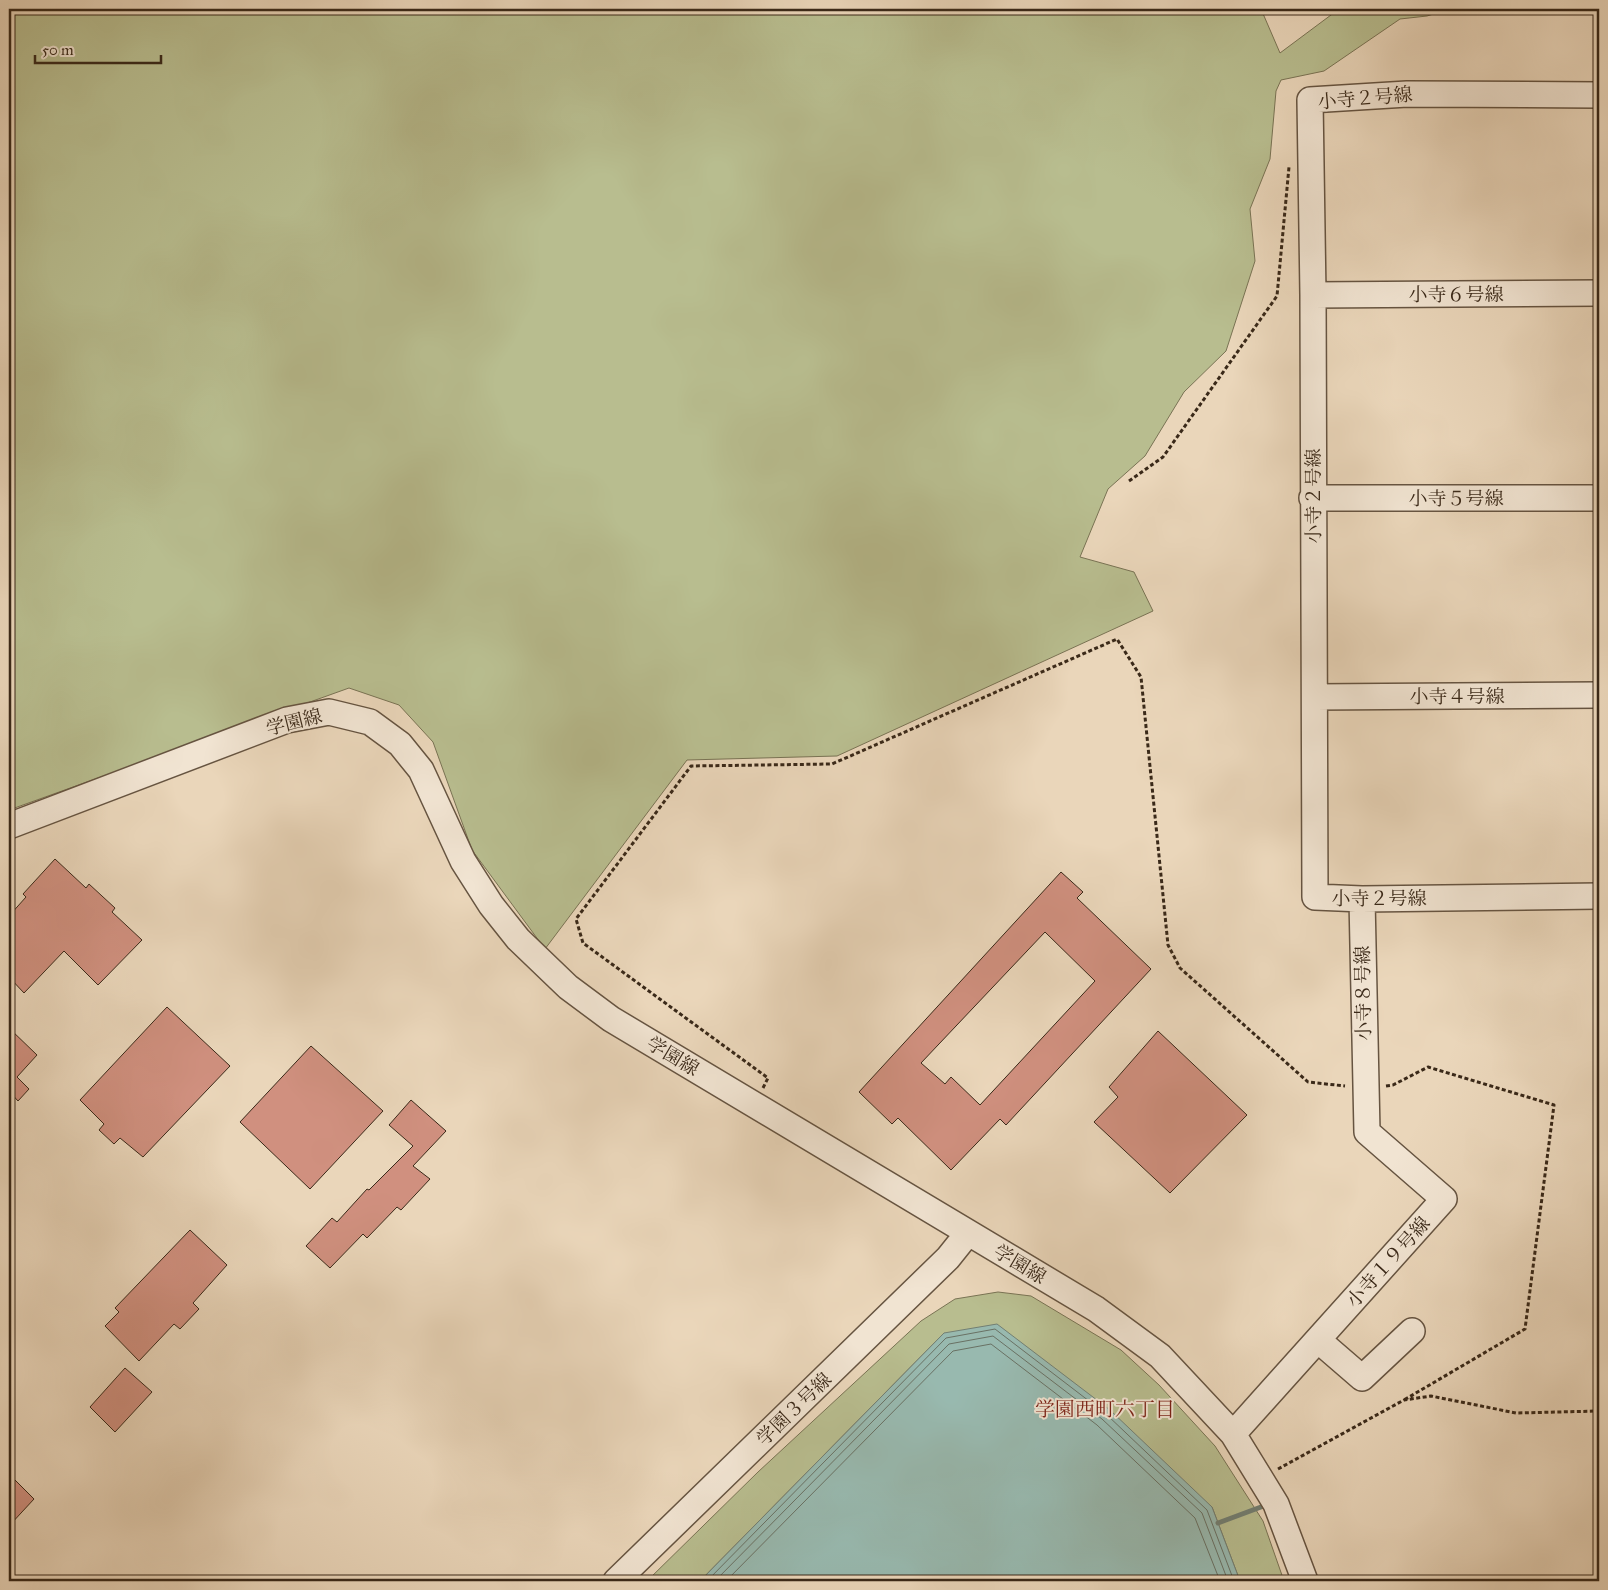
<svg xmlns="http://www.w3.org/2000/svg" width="1608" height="1590" font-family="'IM FELL Great Primer','Noto Serif JP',serif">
  <rect width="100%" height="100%" fill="#ead6ba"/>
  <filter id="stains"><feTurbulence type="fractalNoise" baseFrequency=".004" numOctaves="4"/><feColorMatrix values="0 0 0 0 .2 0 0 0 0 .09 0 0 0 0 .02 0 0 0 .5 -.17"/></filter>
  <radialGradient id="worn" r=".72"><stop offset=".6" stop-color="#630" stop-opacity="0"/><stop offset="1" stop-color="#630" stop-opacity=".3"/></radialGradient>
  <path fill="#b8bd8f" stroke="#797354" d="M9,9C28,9 50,14 68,9H1261L1280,53L1339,9H1450L1427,16L1400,19L1324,71L1281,80L1276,91L1270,159L1250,209L1255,261L1226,351L1184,392L1145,456L1108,489L1080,557L1134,572L1153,611L837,756L687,760L545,949L472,850L433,742L399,705L349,688L9,810Z
    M998,1292L1031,1296L1121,1350L1159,1385L1215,1446L1263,1521L1284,1581H1240L1212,1507L944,1333L700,1581H647L758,1472L921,1321L955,1299Z"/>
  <path fill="#98b9af" stroke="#727f73" d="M997,1324L1110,1410L1212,1507L1240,1581H700L944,1333Z"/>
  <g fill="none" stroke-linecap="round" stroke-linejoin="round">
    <path stroke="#697164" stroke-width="1" d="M707,1581L946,1338L995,1329L1106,1414L1207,1510L1234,1581
      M715,1581L949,1344L993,1336L1102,1419L1202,1513L1228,1581
      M726,1581L953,1351L991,1344L1097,1425L1195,1518L1220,1581"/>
    <path stroke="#727f73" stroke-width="5" d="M1218,1523L1269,1504"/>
  </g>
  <path fill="#d0907f" stroke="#3a2919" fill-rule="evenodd" d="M55,859L86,888L89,884L115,908L112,912L142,940L98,985L64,951L24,993L9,977V916L26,897L23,894Z
    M1061,872L1083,892L1077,898L1151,969L1006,1125L1000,1119L951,1170L898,1118L892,1124L859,1092ZM1045,932L1095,981L980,1105L951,1077L945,1084L921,1063Z
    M167,1007L230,1066L143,1157L120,1138L114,1144L99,1130L104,1124L80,1100Z
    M9,1028L37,1055L17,1077L29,1089L18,1101L9,1091Z
    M1158,1031L1247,1115L1170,1193L1094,1122L1118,1097L1109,1087Z
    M311,1046L383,1111L310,1189L240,1122Z
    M411,1100L446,1131L413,1166L430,1179L401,1210L397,1207L367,1238L363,1234L330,1268L306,1246L332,1218L337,1222L367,1189L369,1190L413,1146L389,1125Z
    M190,1230L227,1265L193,1303L199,1309L180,1329L174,1324L139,1361L105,1326L119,1312L115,1308Z
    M125,1368L152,1392L115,1432L90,1407Z
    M9,1474L34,1499L9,1526Z"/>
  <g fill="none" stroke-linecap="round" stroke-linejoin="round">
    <g stroke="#665441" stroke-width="28">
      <path id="minor" d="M1599,95L1407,94L1310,100L1313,295L1315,897L1362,899L1599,896
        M1313,295L1599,293
        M1312,498H1599
        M1315,697L1599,695
        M9,826L287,720L329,712L370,722L400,744L421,770L463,861L491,905L518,939L568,987L611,1019L1096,1309L1160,1356L1233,1434L1276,1504L1305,1581
        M1318,1340L1362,1378L1412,1331
        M1233,1434L1444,1199L1367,1132L1362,899
        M616,1581L948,1258L968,1233"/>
    </g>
    <path stroke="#3a2919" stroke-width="3" stroke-dasharray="4 2.5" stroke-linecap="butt" d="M1129,481L1163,457L1277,296L1289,167
      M1386,1086L1393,1085L1428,1067L1554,1105L1525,1329L1404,1400
      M763,1088L768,1078L583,943L576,919L691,766L832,764L1117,639L1141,677L1168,945L1180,968L1308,1082L1345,1086
      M1278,1469L1404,1400L1431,1396L1516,1413L1599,1411"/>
    <use href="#minor" stroke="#f1e4d2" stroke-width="25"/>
  </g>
  <g text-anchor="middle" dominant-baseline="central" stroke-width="4" stroke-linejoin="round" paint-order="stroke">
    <g font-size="19" fill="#3a2919" stroke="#f1e4d2">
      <text transform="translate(1365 98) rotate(-5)">小寺２号線</text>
      <text x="1456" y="294">小寺６号線</text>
      <text transform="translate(1313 496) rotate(-90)">小寺２号線</text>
      <text x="1456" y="498">小寺５号線</text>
      <text x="1457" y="696">小寺４号線</text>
      <text transform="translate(294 722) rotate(-14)">学園線</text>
      <text x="1379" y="898">小寺２号線</text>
      <text transform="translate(1363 993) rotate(-91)">小寺８号線</text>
      <text transform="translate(673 1056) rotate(31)">学園線</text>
      <text transform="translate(1388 1262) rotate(-48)">小寺１９号線</text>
      <text transform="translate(1020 1264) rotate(31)">学園線</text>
      <text transform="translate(794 1409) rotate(-44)">学園３号線</text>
    </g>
    <g font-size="20" fill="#7a1f14" stroke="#f1e4d2">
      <text x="1105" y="1409">学園西町六丁目</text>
    </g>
  </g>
  <rect width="1608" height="1590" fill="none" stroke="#ead6ba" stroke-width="30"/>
  <rect x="10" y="10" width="1588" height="1570" fill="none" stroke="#3a2919" stroke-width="2.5"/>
  <rect x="15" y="15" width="1578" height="1560" fill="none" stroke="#3a2919"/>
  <path d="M35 55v8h126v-8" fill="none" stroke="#3a2919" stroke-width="2.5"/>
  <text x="42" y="55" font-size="15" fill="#3a2919" stroke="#f1e4d2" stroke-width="4" paint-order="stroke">50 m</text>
  <rect width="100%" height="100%" filter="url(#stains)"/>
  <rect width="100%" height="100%" fill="url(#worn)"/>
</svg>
